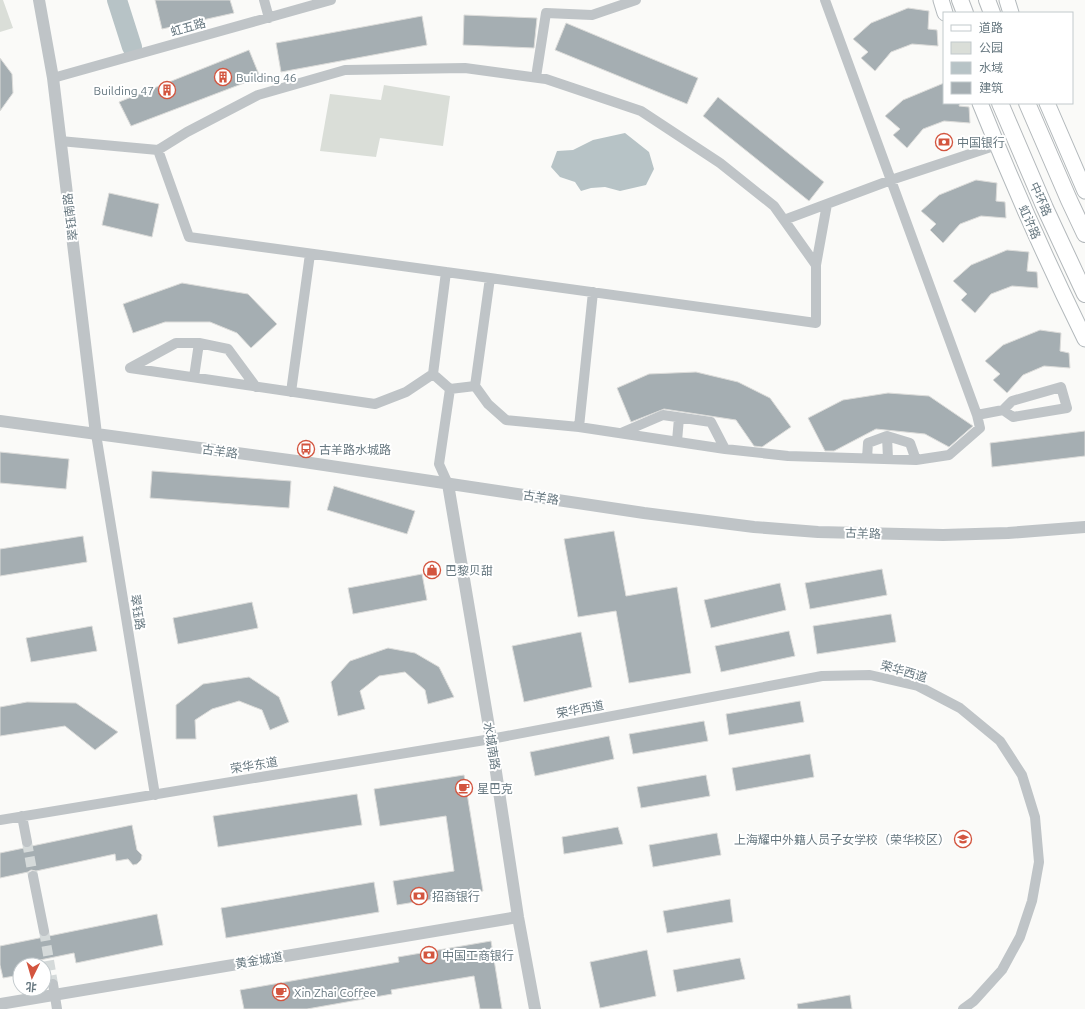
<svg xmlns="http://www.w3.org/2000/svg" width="1085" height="1009" font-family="Ubuntu,'Noto Sans SC',sans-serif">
  <rect width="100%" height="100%" fill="#fafaf8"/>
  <path fill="#daded8" d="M0,0H3L13,28L0,32Z
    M384,85L450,96L443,146L380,138L376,157L320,151L330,94L381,100Z"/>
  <path fill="#b7c3c6" d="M625,133L649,152L654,169L646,185L620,191L605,187L591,188L581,191L575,182L560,177L551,167L557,151L573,150L593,140Z"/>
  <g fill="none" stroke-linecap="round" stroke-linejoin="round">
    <path stroke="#b7c3c6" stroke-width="20" d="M117,0L132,47"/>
  </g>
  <path fill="#a5aeb2" stroke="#dcdcda" d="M155,0H230L234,13L162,29Z
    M908,8L929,11L928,29L937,30L938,46L912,44L891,52L875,71L861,58L868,52L853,39L871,23Z
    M464,15L537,18L534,48L463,45Z
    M422,16L427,45L281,72L276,43Z
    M566,23L698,78L687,104L555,50Z
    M249,50L260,77L131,126L119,102Z
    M0,58L12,74L13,93L0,111Z
    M944,83V103H960L959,106L969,107L970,123L944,121L923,129L907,148L893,135L900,129L885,116L903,100Z
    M718,97L824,182L809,201L703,116Z
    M976,180L997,183L996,201L1005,202L1006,218L981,216L960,224L943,243L930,230L936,224L921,211L939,195Z
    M109,193L159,204L152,237L102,225Z
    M1007,250L1029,252L1027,271L1037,272L1038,288L1012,286L991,294L975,313L961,300L967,294L953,281L971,265Z
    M182,283L248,294L277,324L251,348L237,333L210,322H165L133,333L123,304Z
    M1040,330L1061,333L1060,351L1069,353L1070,368L1044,366L1023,375L1007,393L993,380L1000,374L985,361L1003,345Z
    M696,372L738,382L770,398L791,427L762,447L754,446L736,420L664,409L631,422L617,388L649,374Z
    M888,393L929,396L973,426L949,447L925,434L876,429L834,451H825L808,418L843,400Z
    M1085,431V456L992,467L990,443Z
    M0,452L69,459L66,489L0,483Z
    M152,471L291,481L289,508L150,498Z
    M334,486L415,511L407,534L327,510Z
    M614,531L626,596L677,587L691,673L629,683L616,611L578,617L564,539Z
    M83,536L87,562L0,576V549Z
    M882,569L887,595L810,609L805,583Z
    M422,574L427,600L353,614L348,588Z
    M780,583L786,610L711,628L704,600Z
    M252,602L258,628L178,644L173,618Z
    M891,614L896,642L817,654L813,626Z
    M92,626L97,651L31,662L26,638Z
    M789,631L795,656L721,672L715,646Z
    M581,632L592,687L524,702L512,646Z
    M388,648L415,653L439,667L454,697L428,704L425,690L405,672L379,676L360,691L365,709L338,716L331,682L350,661Z
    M249,677L279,697L289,722L270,730L262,710L239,701L212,709L195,720L196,739H176V705L203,684Z
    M800,701L804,722L729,735L726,714Z
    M27,702L76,703L118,732L95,750L65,726L0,736V707Z
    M704,721L708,741L633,754L629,734Z
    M609,736L614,759L535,776L530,752Z
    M810,754L814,777L736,791L732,768Z
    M464,775L483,891L397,905L393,881L454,871L446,816L380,826L374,789Z
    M706,775L710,796L641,808L637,787Z
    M357,794L362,825L218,847L213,816Z
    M132,825L137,850L142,855L141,860L137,864L133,865L128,859L116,861L115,854L36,871L31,870L28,872L0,878V853L24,848H29L32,846Z
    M618,827L623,844L564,854L562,837Z
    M717,833L721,855L653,867L649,845Z
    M374,882L379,912L226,938L221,908Z
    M730,899L733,922L667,933L663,911Z
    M157,914L163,945L76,963L74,953L35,961L36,965H20V975L3,978L0,965V946Z
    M491,941L502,1009H480L474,976L391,990L392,994L307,1009H244L240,990L399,962L398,957Z
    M647,950L656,996L600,1008L590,962Z
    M740,958L745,979L677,992L673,970Z
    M850,995L852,1009H798L797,1004Z"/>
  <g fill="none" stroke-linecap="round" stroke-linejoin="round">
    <path stroke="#d5dada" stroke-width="10" stroke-dasharray="10 5" stroke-linecap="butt" d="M27,842L33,876
      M44,931L53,984"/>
    <g stroke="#b3b9bc" stroke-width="17">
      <path id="primary" d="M941,0L945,13
        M1007,0L1011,13
        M980,103C1012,183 1047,262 1085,339
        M1047,103L1085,191"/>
    </g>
    <g stroke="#b3b8bb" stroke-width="18">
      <path id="trunk" d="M960,0L965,13
        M987,0L992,13
        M1000,103L1045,208L1085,294
        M1027,103L1069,200L1085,234"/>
    </g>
    <path stroke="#bfc4c7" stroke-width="10" d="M264,0L269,18
      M536,77L546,13L592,15L636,0
      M53,78L331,0
      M60,141L158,150L187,132L258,95L345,70L465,68L546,79L641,111L720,163L774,206L816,265V323L490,278L475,386L450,389L439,464L448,484
      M158,150L189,237L490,278
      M784,220L891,180L997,145
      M816,265L827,204
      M446,272L433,374L450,389
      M194,377L199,343
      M475,386L488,404L506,420L579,427L725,449L788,456L916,460L949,455L980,428L977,415L825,0
      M256,387L228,349L199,343H176L130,368L375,404L406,392L433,374
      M291,392L310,254
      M977,415L1003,410L1013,417L1067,408L1061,387L1012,401L1003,410
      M579,427L593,292
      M621,433L663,415L711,422L725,449
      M96,434L155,795
      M887,436L888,459
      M677,441L679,418
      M867,458L868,443L887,436L910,443L916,460
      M22,816L27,842
      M0,820L491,739L822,676L870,675L918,686L960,708L1000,741L1022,775L1035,817L1039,862L1032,901L1020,937L1002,970L974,1001L963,1009
      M33,876L44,931
      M53,984L57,1009"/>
    <path stroke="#bfc4c7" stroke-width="12" d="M39,0L53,78L96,434
      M0,421L304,462L644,513L754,527L818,532L943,535L1008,533L1085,527
      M448,484L491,739L518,917L535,1009
      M0,1004L518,917"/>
    <use href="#primary" stroke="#fff" stroke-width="15"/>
    <use href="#trunk" stroke="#fff" stroke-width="16"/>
  </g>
  <defs>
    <g id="building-ring" transform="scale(0.9)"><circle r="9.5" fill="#fff" stroke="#d3553f" stroke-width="1.5"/><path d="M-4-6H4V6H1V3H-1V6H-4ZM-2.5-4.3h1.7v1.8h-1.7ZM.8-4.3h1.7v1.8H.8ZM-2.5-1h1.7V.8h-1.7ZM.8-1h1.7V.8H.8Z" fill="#d3553f"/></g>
    <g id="bank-ring" transform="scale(0.9)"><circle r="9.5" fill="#fff" stroke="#d3553f" stroke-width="1.5"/><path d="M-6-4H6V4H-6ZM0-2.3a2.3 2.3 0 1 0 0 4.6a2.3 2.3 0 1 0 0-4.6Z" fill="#d3553f"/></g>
    <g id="bus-ring" transform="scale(0.9)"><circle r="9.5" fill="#fff" stroke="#d3553f" stroke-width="1.5"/><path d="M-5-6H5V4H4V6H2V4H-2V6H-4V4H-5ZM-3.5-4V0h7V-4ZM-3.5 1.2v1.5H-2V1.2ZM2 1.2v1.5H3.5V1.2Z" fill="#d3553f"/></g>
    <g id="shop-ring" transform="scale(0.9)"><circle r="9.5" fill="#fff" stroke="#d3553f" stroke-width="1.5"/><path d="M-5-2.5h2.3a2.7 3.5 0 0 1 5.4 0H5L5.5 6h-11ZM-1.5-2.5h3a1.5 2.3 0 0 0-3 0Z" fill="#d3553f"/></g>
    <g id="cafe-ring" transform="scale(0.9)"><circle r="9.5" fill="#fff" stroke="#d3553f" stroke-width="1.5"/><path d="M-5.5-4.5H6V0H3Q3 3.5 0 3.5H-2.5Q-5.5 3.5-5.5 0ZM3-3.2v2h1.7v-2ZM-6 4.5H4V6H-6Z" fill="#d3553f"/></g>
    <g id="school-ring" transform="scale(0.9)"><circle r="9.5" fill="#fff" stroke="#d3553f" stroke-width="1.5"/><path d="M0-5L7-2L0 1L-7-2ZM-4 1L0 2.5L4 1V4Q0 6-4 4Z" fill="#d3553f"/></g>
  </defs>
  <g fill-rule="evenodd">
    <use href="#building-ring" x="223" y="77"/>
    <use href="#building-ring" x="167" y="90"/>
    <use href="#bank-ring" x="944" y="142"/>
    <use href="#bus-ring" x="306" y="449"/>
    <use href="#shop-ring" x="432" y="570"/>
    <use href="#cafe-ring" x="464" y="788"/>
    <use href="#school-ring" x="963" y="839"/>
    <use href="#bank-ring" x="419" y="896"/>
    <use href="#bank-ring" x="429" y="955"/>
    <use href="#cafe-ring" x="281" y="992"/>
  </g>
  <g text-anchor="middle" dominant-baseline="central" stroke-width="4" stroke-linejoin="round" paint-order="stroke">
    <g font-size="12" fill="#677880" stroke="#fff">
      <text transform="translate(188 27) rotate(-16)">虹五路</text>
      <text transform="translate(1041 199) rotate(66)">中环路</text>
      <text transform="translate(70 217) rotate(-97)">翠钰南路</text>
      <text transform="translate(1030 222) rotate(66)">虹许路</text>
      <text transform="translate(220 451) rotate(8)">古羊路</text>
      <text transform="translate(541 497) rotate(9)">古羊路</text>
      <text transform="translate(863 533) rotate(2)">古羊路</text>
      <text transform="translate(138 612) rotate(81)">翠钰路</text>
      <text transform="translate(904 671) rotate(16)">荣华西道</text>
      <text transform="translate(580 709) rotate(-11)">荣华西道</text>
      <text transform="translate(492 746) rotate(81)">水城南路</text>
      <text transform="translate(254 765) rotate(-9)">荣华东道</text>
      <text transform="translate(259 960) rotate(-9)">黄金城道</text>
    </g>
    <g font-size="12" fill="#677880" stroke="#fff" text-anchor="start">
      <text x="236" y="77">Building 46</text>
      <text x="154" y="90" text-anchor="end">Building 47</text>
      <text x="957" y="142">中国银行</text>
      <text x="319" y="449">古羊路水城路</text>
      <text x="445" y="570">巴黎贝甜</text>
      <text x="477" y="788">星巴克</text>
      <text x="950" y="839" text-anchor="end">上海耀中外籍人员子女学校（荣华校区）</text>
      <text x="432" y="896">招商银行</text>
      <text x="442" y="955">中国工商银行</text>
      <text x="294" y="992">Xin Zhai Coffee</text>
    </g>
  </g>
  <rect x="943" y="12" width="130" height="92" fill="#ffffff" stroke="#c2c9cc"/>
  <rect x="951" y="25" width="20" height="6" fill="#ffffff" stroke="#c2c9cc"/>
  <text x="979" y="32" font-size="12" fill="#677880">道路</text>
  <rect x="951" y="42" width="20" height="12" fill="#daded8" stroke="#c2c9cc"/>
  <text x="979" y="52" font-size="12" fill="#677880">公园</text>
  <rect x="951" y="62" width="20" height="12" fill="#b7c3c6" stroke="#c2c9cc"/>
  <text x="979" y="72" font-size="12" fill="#677880">水域</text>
  <rect x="951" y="82" width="20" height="12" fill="#a5aeb2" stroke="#c2c9cc"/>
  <text x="979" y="92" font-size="12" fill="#677880">建筑</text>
  <g transform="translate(32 977) rotate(185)"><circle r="19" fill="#ffffff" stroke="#c2c9cc"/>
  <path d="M0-3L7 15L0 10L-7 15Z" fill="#d3553f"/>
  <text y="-6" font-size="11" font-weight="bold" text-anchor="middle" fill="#677880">北</text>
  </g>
</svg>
